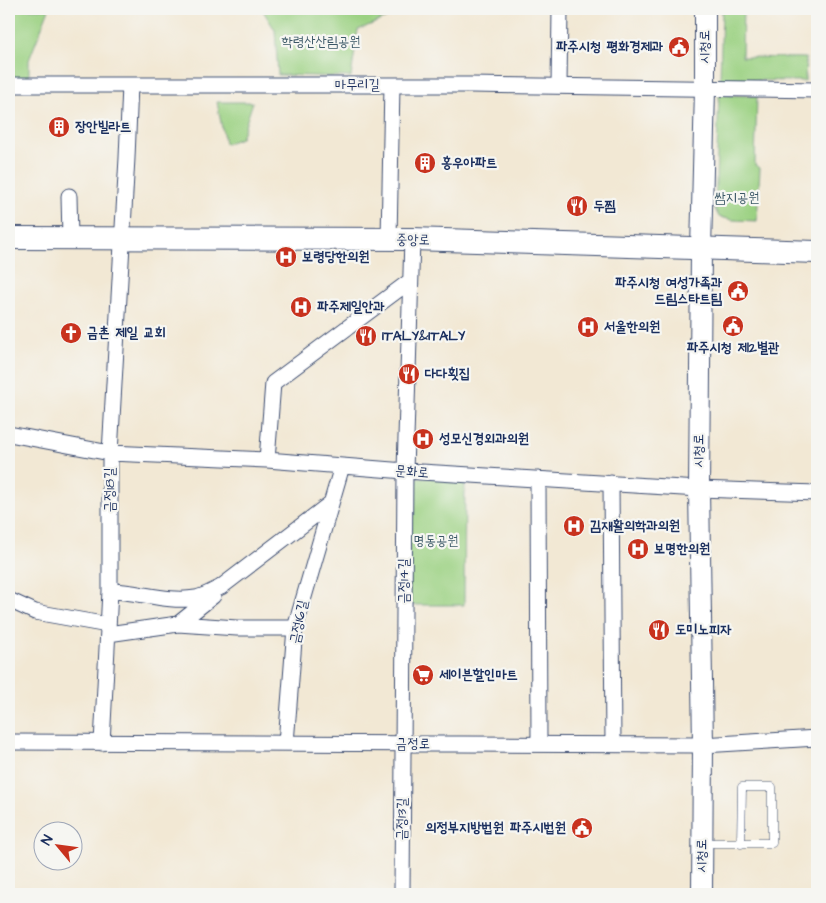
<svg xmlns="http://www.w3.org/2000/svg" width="826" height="903" font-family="'Architects Daughter','Poor Story',sans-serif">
  <rect width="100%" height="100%" fill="#f6f6f2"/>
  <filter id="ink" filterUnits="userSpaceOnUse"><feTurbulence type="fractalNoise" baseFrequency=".02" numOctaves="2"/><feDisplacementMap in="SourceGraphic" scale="10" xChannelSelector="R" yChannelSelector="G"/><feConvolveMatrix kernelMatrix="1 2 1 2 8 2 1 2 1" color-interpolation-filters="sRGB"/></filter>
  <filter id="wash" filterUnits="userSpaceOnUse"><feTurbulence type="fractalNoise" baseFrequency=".0096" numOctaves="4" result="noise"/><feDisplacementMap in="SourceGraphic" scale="20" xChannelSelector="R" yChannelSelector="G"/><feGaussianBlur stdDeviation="1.12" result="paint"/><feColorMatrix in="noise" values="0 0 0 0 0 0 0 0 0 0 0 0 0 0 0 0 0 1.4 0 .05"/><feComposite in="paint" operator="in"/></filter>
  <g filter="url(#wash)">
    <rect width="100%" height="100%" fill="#f2e8d4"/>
    <path fill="#9bd182" stroke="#5b8070" d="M9,9H49L29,60V79L9,81Z
      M262,9H388L389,17L358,30L351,77L278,75L275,30Z
      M722,9H743L742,57L806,58L805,81L720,80Z
      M719,95L757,96L755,164L760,168L757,221L733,220L719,217L715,209Z
      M217,102H253L241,138L225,144Z
      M409,478H465L464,605H408Z"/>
  </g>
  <g filter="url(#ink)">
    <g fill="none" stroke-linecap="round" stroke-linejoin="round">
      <g stroke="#3b4b70" stroke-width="9">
        <path id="service" d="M704,843H772V787H742L741,844"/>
      </g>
      <g stroke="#3b4b70" stroke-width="17">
        <path id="minor" d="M9,85H471L817,90
          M559,86L560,9
          M69,196L70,238
          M389,239L392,85
          M9,434L110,453L267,460L405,471L699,489L817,493
          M267,460L273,383L410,281
          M538,479L539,744
          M611,483L613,744
          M110,591C138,591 167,603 196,598C205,596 213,591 221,587L331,503
          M9,600L35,612L108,625
          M178,624L237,628H295
          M108,634L178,624L213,596
          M9,742L703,745L817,738
          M102,743L110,591V453L127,158L130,85
          M286,743L295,628L342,466
          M402,894L405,471L412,239"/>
      </g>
      <g stroke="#3b4b70" stroke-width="22">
        <path id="tertiary" d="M702,894L703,745L699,489L701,249L705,89V9"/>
      </g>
      <g stroke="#3b4b70" stroke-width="24">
        <path id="secondary" d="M9,238L412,239L817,252"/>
      </g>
      <use href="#service" stroke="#fff" stroke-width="8"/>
      <use href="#minor" stroke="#fff" stroke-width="15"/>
      <use href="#tertiary" stroke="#fff" stroke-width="20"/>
      <use href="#secondary" stroke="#fff" stroke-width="22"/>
    </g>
  </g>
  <defs>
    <g id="civic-disc" transform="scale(1.125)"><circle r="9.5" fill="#c8321e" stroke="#f6f6f2"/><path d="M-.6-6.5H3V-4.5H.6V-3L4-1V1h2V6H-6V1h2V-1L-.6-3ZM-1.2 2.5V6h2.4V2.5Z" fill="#fff"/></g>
    <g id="building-disc" transform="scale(1.125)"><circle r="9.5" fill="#c8321e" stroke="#f6f6f2"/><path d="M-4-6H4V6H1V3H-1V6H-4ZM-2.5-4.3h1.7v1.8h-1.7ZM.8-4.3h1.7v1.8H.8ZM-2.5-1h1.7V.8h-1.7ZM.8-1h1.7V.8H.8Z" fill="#fff"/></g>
    <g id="restaurant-disc" transform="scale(1.125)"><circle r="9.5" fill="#c8321e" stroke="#f6f6f2"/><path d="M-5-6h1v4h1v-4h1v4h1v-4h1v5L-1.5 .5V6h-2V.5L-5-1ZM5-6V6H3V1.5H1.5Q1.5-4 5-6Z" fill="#fff"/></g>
    <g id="hospital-disc" transform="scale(1.125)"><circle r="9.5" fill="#c8321e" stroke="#f6f6f2"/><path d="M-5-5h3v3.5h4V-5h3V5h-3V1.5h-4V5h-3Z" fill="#fff"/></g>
    <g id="church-disc" transform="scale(1.125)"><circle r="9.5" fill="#c8321e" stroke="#f6f6f2"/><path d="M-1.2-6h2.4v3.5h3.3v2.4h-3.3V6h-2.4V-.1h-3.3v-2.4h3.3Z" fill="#fff"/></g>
    <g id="supermarket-disc" transform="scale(1.125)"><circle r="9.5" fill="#c8321e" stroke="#f6f6f2"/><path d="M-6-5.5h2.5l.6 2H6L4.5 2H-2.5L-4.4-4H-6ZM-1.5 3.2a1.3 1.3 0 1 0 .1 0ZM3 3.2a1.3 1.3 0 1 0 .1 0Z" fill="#fff"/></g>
  </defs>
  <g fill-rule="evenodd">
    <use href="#civic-disc" x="679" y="47"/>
    <use href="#building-disc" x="59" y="127"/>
    <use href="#building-disc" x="425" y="163"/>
    <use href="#restaurant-disc" x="577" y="206"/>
    <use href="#hospital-disc" x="286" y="257"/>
    <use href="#civic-disc" x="738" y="291"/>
    <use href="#hospital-disc" x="301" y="307"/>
    <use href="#civic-disc" x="733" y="326"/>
    <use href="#hospital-disc" x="588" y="327"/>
    <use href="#church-disc" x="71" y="333"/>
    <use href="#restaurant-disc" x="366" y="336"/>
    <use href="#restaurant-disc" x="409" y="374"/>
    <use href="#hospital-disc" x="423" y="439"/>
    <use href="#hospital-disc" x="574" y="526"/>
    <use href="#hospital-disc" x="638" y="549"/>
    <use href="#restaurant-disc" x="659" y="630"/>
    <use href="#supermarket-disc" x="423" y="675"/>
    <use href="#civic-disc" x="582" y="828"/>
  </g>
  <g text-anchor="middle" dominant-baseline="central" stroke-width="4.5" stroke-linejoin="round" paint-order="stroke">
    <g font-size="14" fill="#3b5867" stroke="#f6f6f2">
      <text x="321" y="42">학령산산림공원</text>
      <text x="737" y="198">쌈지공원</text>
      <text x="436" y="541">명동공원</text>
    </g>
    <g font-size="14" font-weight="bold" fill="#1b2f5e" stroke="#f6f6f2" text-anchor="start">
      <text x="663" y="47" text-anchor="end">파주시청 평화경제과</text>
      <text x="75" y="127">장안빌라트</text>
      <text x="441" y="163">홍우아파트</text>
      <text x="593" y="206">두찜</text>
      <text x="302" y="257">보령당한의원</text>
      <text x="722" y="283" text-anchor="end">파주시청 여성가족과<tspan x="722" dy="16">드림스타트팀</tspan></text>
      <text x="317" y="307">파주제일안과</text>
      <text x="604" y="327">서울한의원</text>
      <text x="87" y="333">금촌 제일 교회</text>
      <text x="382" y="336">ITALY&amp;ITALY</text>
      <text x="733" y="348" text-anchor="middle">파주시청 제2별관</text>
      <text x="425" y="374">다다횟집</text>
      <text x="439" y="439">성모신경외과의원</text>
      <text x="590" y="526">김재활의학과의원</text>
      <text x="654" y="549">보명한의원</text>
      <text x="675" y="630">도미노피자</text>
      <text x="439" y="675">세이븐할인마트</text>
      <text x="566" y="828" text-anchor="end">의정부지방법원 파주시법원</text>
    </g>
    <g font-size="14" fill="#1b2f5e" stroke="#f6f6f2">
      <text transform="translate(705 47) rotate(-90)">시청로</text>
      <text x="357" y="85">마무리길</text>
      <text transform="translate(413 240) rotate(1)">중앙로</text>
      <text transform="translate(699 451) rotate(-90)">시청로</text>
      <text transform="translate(412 472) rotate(4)">문화로</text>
      <text transform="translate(110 490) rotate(-90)">금정18길</text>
      <text transform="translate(404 581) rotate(-90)">금정14길</text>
      <text transform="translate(299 622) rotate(-79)">금정16길</text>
      <text x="413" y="744">금정로</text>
      <text transform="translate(402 819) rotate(-89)">금정13길</text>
      <text transform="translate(702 856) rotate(-90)">시청로</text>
    </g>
  </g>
  <rect width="826" height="903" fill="none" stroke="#f6f6f2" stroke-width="30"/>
  <g transform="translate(58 846) rotate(299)"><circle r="24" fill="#f6f6f2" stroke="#9ea6b7"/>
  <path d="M0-4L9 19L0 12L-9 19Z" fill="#c8321e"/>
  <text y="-8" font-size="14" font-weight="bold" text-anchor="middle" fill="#1b2f5e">N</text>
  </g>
</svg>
